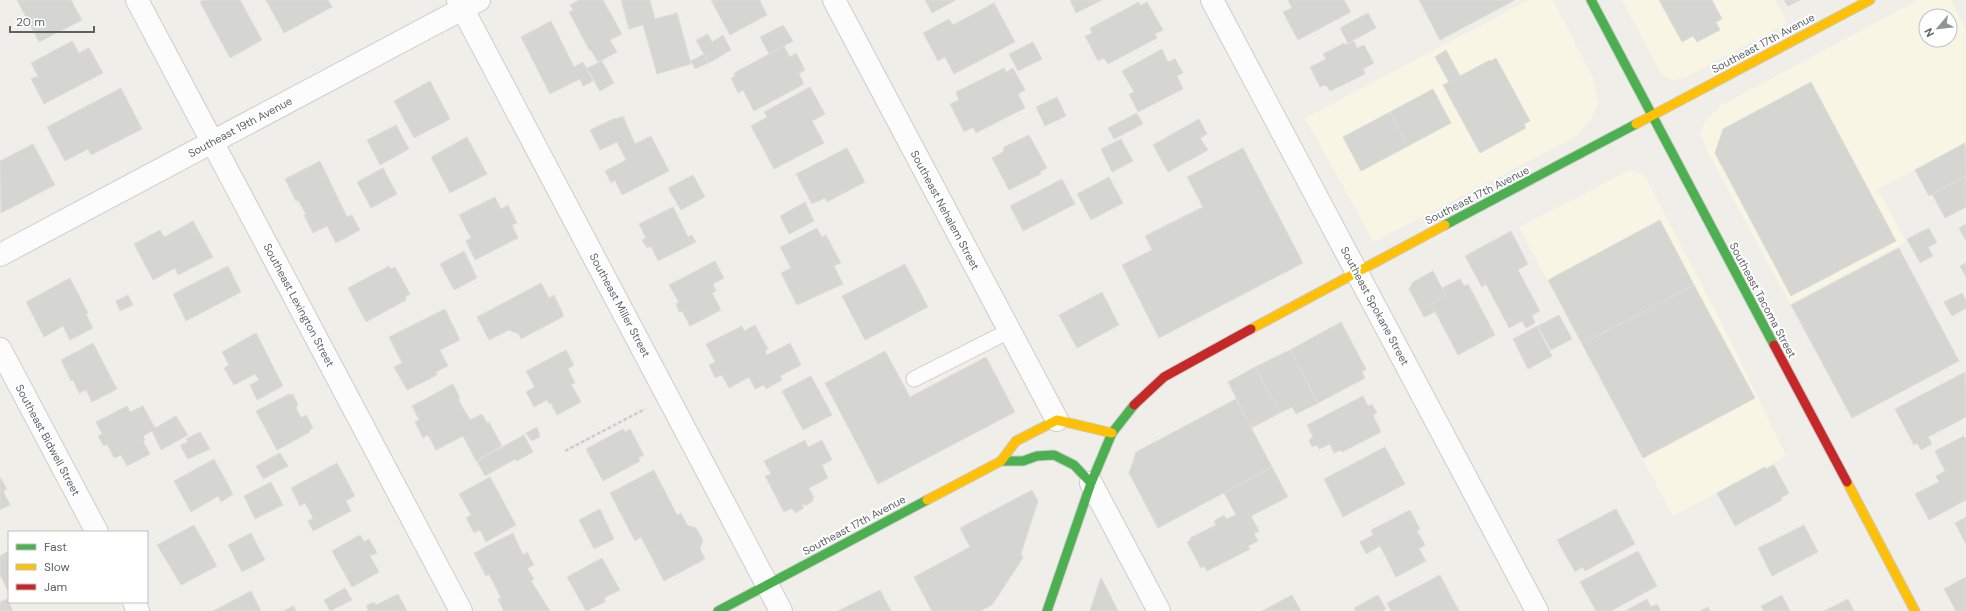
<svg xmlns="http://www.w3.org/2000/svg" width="1966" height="611" font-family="'DM Sans',sans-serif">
  <rect width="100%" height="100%" fill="#efeee9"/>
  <path fill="#f8f5e4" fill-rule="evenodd" d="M1529,0H1553L1594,80L1598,103L1591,119L1577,136L1374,242L1305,118Z
    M1622,0H1775L1787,23L1686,77L1673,80L1662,75Z
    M1918,0H1951L1966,30V142L1878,189L1906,242L1790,304L1708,152L1700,133L1706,120L1722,105ZM1926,16H1950V40H1926Z
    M1630,170L1641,173L1647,180L1727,334L1786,456L1673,516L1519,227Z"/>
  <path fill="#d5d5d2" stroke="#deddd8" d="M17,0H71L82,20L39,42Z
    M203,0H240L262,40L230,58L200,2Z
    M266,0H328L332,7L284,33Z
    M579,0H603L622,34L610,40L617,52L598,62L591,50L590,51L569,12L573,10L570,5Z
    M621,0H650L655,19L677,13L691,64L657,74L643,25L629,29Z
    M711,0H761L760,1L767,15L730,35Z
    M925,0H956L932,13Z
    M1070,0H1102L1076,13Z
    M1288,0H1344L1351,12L1298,40L1283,12L1292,8Z
    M1419,0H1515L1440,40Z
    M1659,0H1712L1722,19L1716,22L1720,30L1697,42L1693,36L1682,42Z
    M1784,0H1800L1788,6Z
    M1139,2L1140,6L1147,2L1163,30L1155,34L1157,38L1108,64L1104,58L1098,61L1085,36L1092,33L1090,28Z
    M994,3L1015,42L954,74L945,57L938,61L923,33L949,19L953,25Z
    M1368,13L1376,28L1348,43L1340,28Z
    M551,21L574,67L583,62L593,81L583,86L580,79L550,94L521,37Z
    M783,25L793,41L769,54L760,37Z
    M708,34L712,42L723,35L731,50L709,63L696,40Z
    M72,41L79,53L89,48L103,73L44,104L31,79L38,76L31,63Z
    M1354,41L1357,48L1364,45L1374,63L1363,69L1365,74L1330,91L1326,85L1320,87L1310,67L1326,59L1323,54L1344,43L1345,45Z
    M1033,42L1042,59L1018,71L1009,54Z
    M784,46L790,57L796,53L805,70L799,74L804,84L754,111L743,90L738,93L731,78L735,76L734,73Z
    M1162,49L1168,62L1175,59L1183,73L1177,76L1183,89L1138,112L1129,94L1134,92L1122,71Z
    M1446,50L1460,76L1490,60L1491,61L1496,58L1530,121L1524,124L1526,128L1480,153L1443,85L1449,82L1435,57Z
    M704,54L708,63L695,69L691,61Z
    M602,61L614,83L600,91L587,68Z
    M1004,68L1006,72L1013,68L1025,90L1018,94L1025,108L976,133L973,127L964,132L950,104L959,100L956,92Z
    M430,81L450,119L414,138L394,101Z
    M1811,82L1896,241L1791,296L1715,153L1723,129Z
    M810,87L825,114L812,121L824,143L774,169L751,126L767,117L764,112Z
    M121,88L142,129L91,155L88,149L65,161L47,127Z
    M1433,89L1451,123L1408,146L1390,112Z
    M1057,97L1066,116L1045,126L1036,107Z
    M1390,112L1408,146L1361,171L1343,137Z
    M1137,113L1143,124L1114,139L1108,128Z
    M623,116L635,144L651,136L669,171L622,195L615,180L611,183L605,171L626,160L617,142L600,150L590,130L615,118L616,119Z
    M1199,119L1207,134L1200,138L1208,150L1168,172L1153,145Z
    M396,125L409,149L380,165L367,140Z
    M1029,135L1047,168L1040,172L1041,174L1009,190L992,158L1003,152L1004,147Z
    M467,137L487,174L450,193L431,157Z
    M1121,139L1133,161L1112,172L1101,149Z
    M1965,143L1966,176L1929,196L1915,170Z
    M33,144L55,185L1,213L0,161Z
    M847,148L865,182L827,202L825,198L812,204L796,174Z
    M1243,148L1303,263L1159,338L1122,265L1152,250L1145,236L1203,207L1187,177Z
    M320,161L347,217L352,215L360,230L336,243L327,226L313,233L304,215L306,214L298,200L296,201L285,179Z
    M383,168L397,194L371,208L357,182Z
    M693,175L705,197L681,210L668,188Z
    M1966,176V207L1945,218L1932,194Z
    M1109,177L1123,203L1091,220L1077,194Z
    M1062,179L1075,204L1023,231L1010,206Z
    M495,197L501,209L508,205L517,223L512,225L518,238L475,260L466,241L471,238L459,215Z
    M805,202L814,221L789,234L780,216Z
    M673,207L688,237L692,235L696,242L658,261L651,246L647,248L642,240L646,238L639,224Z
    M1660,220L1694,285L1582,344L1548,280Z
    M193,221L213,257L178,275L175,268L153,280L134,244L160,230L164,237Z
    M1966,224V241L1959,228Z
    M817,228L822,237L826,235L841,263L834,266L843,284L797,305L781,273L791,268L780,247Z
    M1929,228L1937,243L1928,247L1933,256L1920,263L1907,239Z
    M1511,231L1528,264L1518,270L1540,311L1532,315L1535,323L1526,328L1522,321L1509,328L1486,284L1482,287L1465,256Z
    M1899,248L1959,361L1852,418L1791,305Z
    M464,251L477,278L454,290L440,264Z
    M715,261L724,278L713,284L716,291L712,293L721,310L690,326L682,311L679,312L676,304L679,302L669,285Z
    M1966,263V277L1960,266Z
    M905,264L928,307L865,340L842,296Z
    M228,266L241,292L186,321L173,294Z
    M389,266L390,269L395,267L410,294L405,297L406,300L366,322L348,288Z
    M1433,271L1446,296L1431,304L1435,312L1424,317L1409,289L1413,282Z
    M70,278L88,313L86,314L93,328L70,340L63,326L44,337L26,302Z
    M1460,279L1464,286L1468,284L1495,335L1458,355L1431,304L1446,296L1442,288Z
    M541,283L549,298L554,295L564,316L521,339L519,334L509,330L489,340L477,317Z
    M1694,285L1755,398L1643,458L1582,344Z
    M1102,292L1119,325L1077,348L1059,315Z
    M1962,293L1966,301V308L1952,316L1944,302Z
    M128,295L133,305L120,311L116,301Z
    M445,309L460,340L440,350L448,366L436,372L437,375L407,390L394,367L402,363L389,337Z
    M1559,315L1572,339L1551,350L1538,326Z
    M1341,322L1366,369L1362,372L1365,378L1318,403L1290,350Z
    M755,325L768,349L765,351L767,355L790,343L801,365L780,376L782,380L766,389L764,385L755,389L749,377L729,388L722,375L715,378L709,365L715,362L706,344L742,326L744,331Z
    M1537,326L1552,356L1528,369L1513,339Z
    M256,333L283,386L257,400L250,385L259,380L255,374L234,385L224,368L229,365L222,352Z
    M93,343L117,389L92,402L86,390L79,393L73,380L71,381L61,360Z
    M566,350L574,365L568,369L575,383L571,384L581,402L557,415L551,403L549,404L547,400L534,407L526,392L535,387L526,371Z
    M1290,350L1318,403L1296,414L1292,407L1280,413L1255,367Z
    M885,351L910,397L986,357L1015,412L878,484L825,383Z
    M1255,367L1280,413L1251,428L1228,382Z
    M1965,372L1966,417L1928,437L1932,444L1921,450L1917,443L1914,445L1895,409Z
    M811,376L832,415L803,430L782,391Z
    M453,384L460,398L458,399L470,420L482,414L487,423L489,422L502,446L476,461L463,436L436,450L428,435L423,438L415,422L419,420L412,406Z
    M289,394L291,395L293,394L298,405L296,407L301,418L306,415L313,428L309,430L310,432L277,450L256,411Z
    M1363,396L1368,406L1372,404L1377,413L1373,415L1381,432L1342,452L1341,450L1334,453L1330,444L1319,449L1317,445L1312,447L1309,440L1313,437L1307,425Z
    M1236,399L1272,467L1158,528L1129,473L1136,452Z
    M127,406L130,412L143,406L155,428L176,416L188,435L161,450L152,431L143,436L145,440L143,441L150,454L127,466L121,455L114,458L107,444L104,446L98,436L102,434L96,422Z
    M537,427L540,437L531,441L526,433Z
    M623,429L625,432L630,429L644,455L638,458L640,461L603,481L586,449Z
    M200,432L210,449L188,459L180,445L188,442L186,439Z
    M524,435L533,452L517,461L515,459L485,476L477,461Z
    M1964,436L1966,440V500L1929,520L1915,494L1939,482L1936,476L1945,471L1935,451Z
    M805,440L808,447L822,440L832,460L822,465L828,478L809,488L814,498L812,499L813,501L805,506L804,503L802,505L804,508L795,513L792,508L784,512L765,476L771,474L764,461Z
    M1385,447L1405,484L1343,517L1324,479Z
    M280,453L288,466L263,479L256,466Z
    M214,459L233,494L221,502L218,496L191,512L174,481Z
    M337,463L355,496L346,501L351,511L313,531L308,521L313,518L305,503L300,506L291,488Z
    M1774,465L1789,493L1781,498L1782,500L1735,526L1717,493L1765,467L1766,469Z
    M1272,467L1288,497L1251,516L1259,531L1254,534L1258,541L1248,546L1250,549L1207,571L1204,566L1201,568L1187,542L1191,540L1190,538L1216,525L1214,521L1224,515L1226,519L1236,515L1224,493Z
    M654,470L677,515L681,513L687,525L696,528L703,540L700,549L705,559L664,581L641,537L635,541L610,493Z
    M0,477L7,489L3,491L10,505L0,510Z
    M490,477L516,525L486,542L480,530L474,533L466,518L471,515L459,494Z
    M271,482L283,505L255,519L244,496Z
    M1032,490L1038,501L1021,554L1023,558L992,605L980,611H932L914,577L970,547L960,528Z
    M600,509L614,539L594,549L579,520Z
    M1616,509L1635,544L1585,571L1583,567L1575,572L1557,540Z
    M1410,510L1420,529L1417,531L1425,545L1419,549L1426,561L1396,577L1380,546L1366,554L1360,542L1373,535L1371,530Z
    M1966,517V544L1955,523Z
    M194,525L217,566L181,585L157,545Z
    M1804,525L1818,552L1772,576L1758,548Z
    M251,533L265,560L242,572L228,545Z
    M513,533L523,555L527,552L534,565L527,568L534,579L531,581L550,611H504L498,599L501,598L489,574L486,576L474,553Z
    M360,535L364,542L369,539L377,553L370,556L379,572L352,587L332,551Z
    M9,551V593L0,575V556Z
    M1638,551L1657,586L1611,611H1596L1580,582Z
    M602,558L620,590L604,598L605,602L586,611L567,577Z
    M1440,575L1459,611H1391L1387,603Z
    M1101,577L1118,611H1090Z
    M1966,577V611H1956L1944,589Z
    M345,588L352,600L330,611L324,600Z
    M880,590L891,611H838Z
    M251,591L261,611H213Z
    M398,594L407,611H366L369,610L366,606L374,602L376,605Z
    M1292,595L1301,611H1262Z
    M1378,595L1386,609L1381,611H1356L1354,608Z
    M1782,595L1790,611H1764L1761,606Z
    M7,599L13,611H0V602Z
    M1647,599L1651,607L1657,604L1661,611H1625Z
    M1848,599L1854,611H1824Z
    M294,606L296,611H283Z
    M1708,607L1710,611H1700Z"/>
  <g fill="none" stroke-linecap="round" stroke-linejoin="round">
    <g stroke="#ccc" stroke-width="17">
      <path id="lane" d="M914,379L1009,331"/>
    </g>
    <g stroke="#ccc" stroke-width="24">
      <path id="street" d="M137,0L461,611
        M458,0L781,611
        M834,0L1057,420
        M1212,0L1537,611
        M0,255L479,0
        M0,349L97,532
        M1091,483L1159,611
        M134,602L138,611"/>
    </g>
    <g stroke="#cbcbca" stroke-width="11">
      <path id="fast" d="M1591,0L1774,345
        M1445,225L1636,124
        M1001,461H1023L1037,456L1054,455L1074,465L1091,483
        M718,611L927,500
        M1047,611L1091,483L1112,433L1134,405"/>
    </g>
    <g stroke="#cbcbca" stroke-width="11">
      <path id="slow" d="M1636,124L1870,0
        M1251,329L1445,225
        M1847,482L1915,611
        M927,500L1001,461L1016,441L1057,420L1112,433"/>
    </g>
    <g stroke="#cbcbca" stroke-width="11">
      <path id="jam" d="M1774,345L1847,482
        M1134,405L1164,377L1251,329"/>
    </g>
    <path stroke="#cacfcc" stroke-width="2.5" stroke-dasharray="4 2" stroke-linecap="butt" d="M565,451L645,409"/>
    <use href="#lane" stroke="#fdfcfc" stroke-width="15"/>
    <use href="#street" stroke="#fdfcfc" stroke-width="22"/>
    <use href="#fast" stroke="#4caf50" stroke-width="9"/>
    <use href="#slow" stroke="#ffc107" stroke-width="9"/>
    <use href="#jam" stroke="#c62828" stroke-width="9"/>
  </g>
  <g text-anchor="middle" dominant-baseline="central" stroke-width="4" stroke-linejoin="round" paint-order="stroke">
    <g font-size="11" fill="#5e6268" stroke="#fff">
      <text transform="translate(1763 43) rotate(-28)">Southeast 17th Avenue</text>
      <text transform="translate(240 127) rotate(-28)">Southeast 19th Avenue</text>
      <text transform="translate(1477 195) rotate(-27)">Southeast 17th Avenue</text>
      <text transform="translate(945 210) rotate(62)">Southeast Nehalem Street</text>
      <text transform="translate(1763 300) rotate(62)">Southeast Tacoma Street</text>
      <text transform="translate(299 305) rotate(62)">Southeast Lexington Street</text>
      <text transform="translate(620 305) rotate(62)">Southeast Miller Street</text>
      <text transform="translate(1375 306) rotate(62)">Southeast Spokane Street</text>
      <text transform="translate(48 440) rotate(62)">Southeast Bidwell Street</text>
      <text transform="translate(854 525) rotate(-28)">Southeast 17th Avenue</text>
    </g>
  </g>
  <rect x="8" y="531" width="140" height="72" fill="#ffffff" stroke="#bfc0c3"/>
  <rect x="16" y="544" width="20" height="6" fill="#4caf50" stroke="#bfc0c3"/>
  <text x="44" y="551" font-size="12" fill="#5e6268">Fast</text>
  <rect x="16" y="564" width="20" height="6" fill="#ffc107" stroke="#bfc0c3"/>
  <text x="44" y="571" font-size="12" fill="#5e6268">Slow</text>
  <rect x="16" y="584" width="20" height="6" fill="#c62828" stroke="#bfc0c3"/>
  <text x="44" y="591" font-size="12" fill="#5e6268">Jam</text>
  <g transform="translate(1938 28) rotate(242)"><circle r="19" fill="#ffffff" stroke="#bfc0c3"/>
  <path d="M0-3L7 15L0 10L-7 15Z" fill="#919395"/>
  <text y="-6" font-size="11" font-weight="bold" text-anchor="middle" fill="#5e6268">N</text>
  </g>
  <path d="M10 26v6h84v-6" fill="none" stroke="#5e6268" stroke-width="2"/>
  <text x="16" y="26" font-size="12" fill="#5e6268" stroke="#ffffff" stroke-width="3" paint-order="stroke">20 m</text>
</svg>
